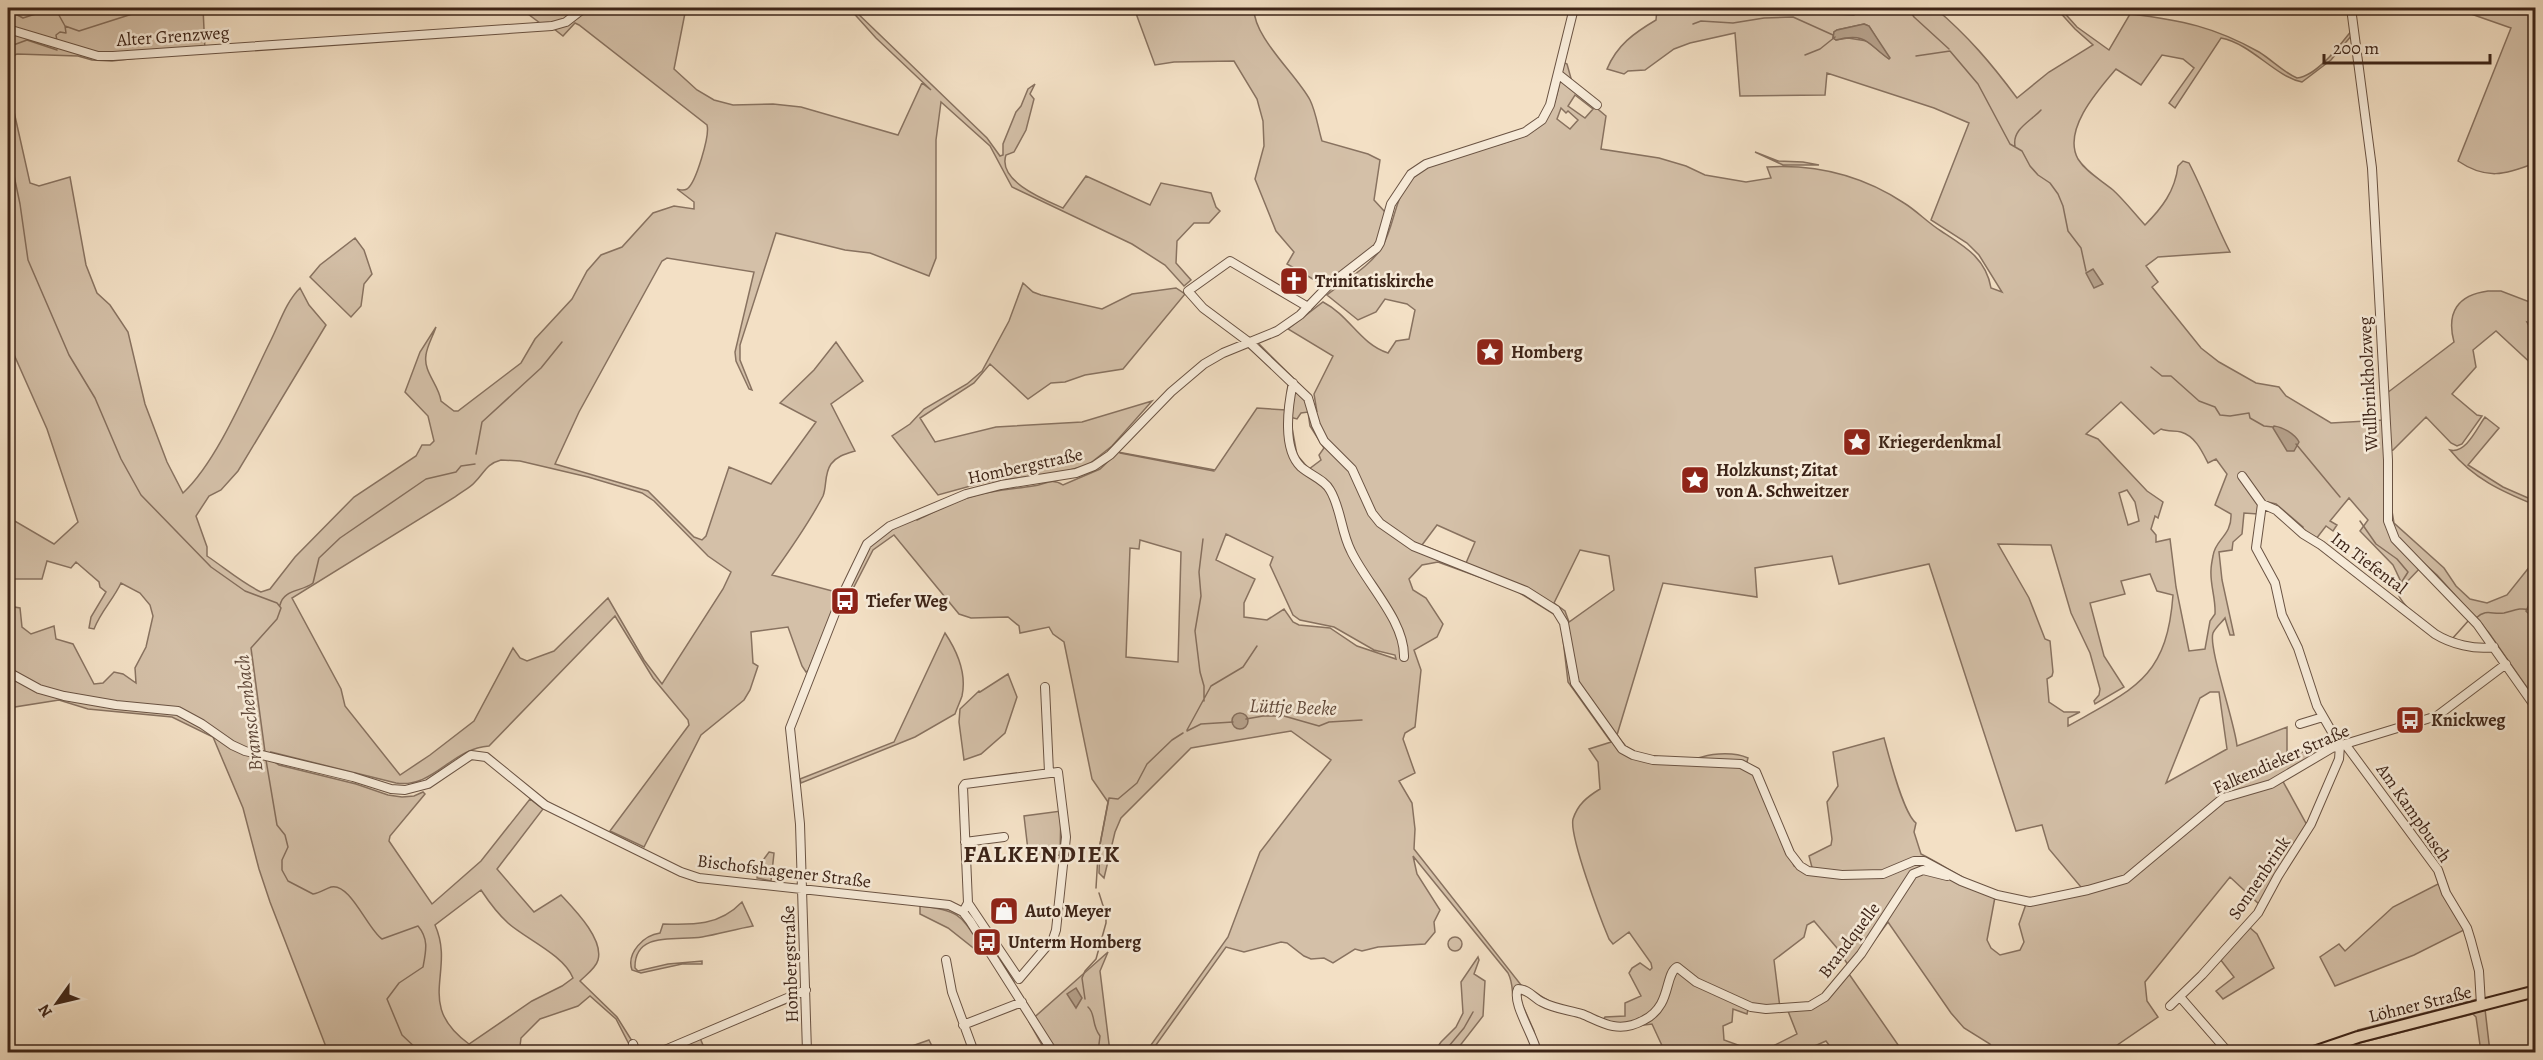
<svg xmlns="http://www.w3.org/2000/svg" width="2543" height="1060" font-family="Alegreya,serif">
  <rect width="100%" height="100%" fill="#f3e0c5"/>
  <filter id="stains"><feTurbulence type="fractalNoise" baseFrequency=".00333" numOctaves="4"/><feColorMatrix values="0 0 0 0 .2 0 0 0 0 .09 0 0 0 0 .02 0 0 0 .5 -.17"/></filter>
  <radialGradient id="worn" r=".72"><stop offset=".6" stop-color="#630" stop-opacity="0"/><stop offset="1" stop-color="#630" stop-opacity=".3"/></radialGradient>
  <path fill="#d4c0a8" stroke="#887260" stroke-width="1.5" fill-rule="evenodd" d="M8,8H214H203L205,50L112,61L92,60L78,56L17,54L10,57L8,64Z
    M520,8H564L572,14L579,8H686L674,69L697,90L714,100L733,105L773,104L801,107L898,135L922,83L931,90L876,38L849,8H852L987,138L1000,156L1003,155V144L1016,112L1021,106L1028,89L1035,84L1030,94L1034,99L1026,130L1014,152L1006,155C997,181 1045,200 1063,208L1086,176L1150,205L1161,183L1211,193L1216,207L1220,211L1209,223H1194L1177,241L1176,263L1191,280L1184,286L1165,265L1132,244L1012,187L990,146L941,102L936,140V258L929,276L870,253L845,250L776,233L740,345V360L752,390L749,389L736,361L735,352L754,272L667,258L662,261L579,412L555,464L648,491L694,537L702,540L706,536L729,467L771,484L816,422L780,403L814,370L836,342L863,381L831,404L855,451C845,454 837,456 831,464C824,474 827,486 823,496C809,523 790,550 772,575L840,593L808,671L806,672L802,666L788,627L751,632L753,663L758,666L750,690L744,700L701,735L644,847L610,831L689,725L688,720L653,678L615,616L489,746C452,748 433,789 396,783L271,752L273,761L279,765L356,784L388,795L402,797L414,796L423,792L425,794L390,836L389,841L432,904L481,861L530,799L543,809L497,869L534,912L561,895C574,909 604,939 598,960C596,968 586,975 580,981L617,1017L639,1052H633L616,1019L590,996L578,1006L540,1019L521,1038L520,1046L510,1052H328L270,902L259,869L243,808L213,737L172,717L88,709L59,700L8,708V606L20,608L22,627L31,634L54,626L56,639L73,644L94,684L103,683L114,672L123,674L136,683L135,668L146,647L153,616L150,605L140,593L121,583C113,600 101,611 94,629L89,628L91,617L106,592L100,587L99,582L76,562L71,568L47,561L42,579H8V517L54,544L78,522L47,429L8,341V85L30,183L39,186L70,177L86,265L97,293L110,305L128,332L145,404L167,462L183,493C218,461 249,384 271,340C280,322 286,302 300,288L309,305L326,325L238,471L221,490L209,496L196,516L207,547V556C225,568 242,583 261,592L270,589L295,557L354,497L416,456L422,445H430L434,441L428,416L405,392L420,352L436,327C433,336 427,346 426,355C423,372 439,385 441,401L454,411H458L521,363L535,339L572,299L587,271L601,255L622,247L653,213L674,206L694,209V202L677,189C681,190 683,191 687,189C696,183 710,135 707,125L579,25L575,23L563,36L554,29H548ZM501,460L520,461L588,477L642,493L654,501L708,556L731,572L723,589L662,684L644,660L608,598L554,651L527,661L520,658L513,648L474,721L430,755L400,775L345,706L341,689L292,598L455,497C461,492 470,488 475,482C485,472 486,464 501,460ZM481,890C489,902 498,914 508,923C526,939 564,955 573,978L562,986L532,1001L469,1044C414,1004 456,972 435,925Z
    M1134,8H1254C1253,37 1296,74 1310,100C1316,112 1318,128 1322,141L1368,154L1380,160L1374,200L1385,212L1378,243L1323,285L1287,264L1294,252L1276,231L1255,179L1264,146L1263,121L1257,99L1234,61L1174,62L1155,65Z
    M1657,8H1814L1833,14L1854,15L1860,8H1935C1968,36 1991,63 2017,98L2049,72L2093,45L2075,29L2056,8H2060L2077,27L2109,50L2130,14C2181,20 2215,27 2259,52C2272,60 2283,72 2297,78C2317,76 2340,45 2352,30V35L2331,60L2302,82C2274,76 2252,44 2221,38L2175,108L2169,103L2194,68L2183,59L2162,55L2141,85L2116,69C2098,90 2062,130 2078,159C2086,172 2101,180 2113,190C2124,200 2134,213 2145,225C2162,208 2175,191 2178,166L2183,161L2189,163C2204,192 2215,223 2230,252L2158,257L2146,266L2158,282L2152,287L2201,348L2219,362L2256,383L2279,387L2286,396L2331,423L2384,420L2386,523L2395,542L2421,567L2403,586L2393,565L2360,531L2368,520L2349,498L2330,521L2337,525L2333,531L2326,526L2316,539L2302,531L2303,527L2276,504L2263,501L2258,514L2244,513L2242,534L2233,542L2232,550L2219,552L2222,580L2234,635H2230L2225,618C2222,622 2215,628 2213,633C2208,647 2235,723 2237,746L2287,727V753L2305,752L2329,740L2331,746L2280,776L2308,827L2260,905L2230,877L2145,982L2147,1001L2158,1017L2107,1052H1995L1990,1044L1964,1028L1951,1013L1888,922L1852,971L1837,948L1814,921L1807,925L1804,937L1774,960L1780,1008L1749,1005L1747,1014L1733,1009L1732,1022L1723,1026L1724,1040L1757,1052L1767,1049L1797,1034L1788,1011C1817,1011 1831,994 1849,974L1903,1052H1834L1826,1041L1801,1052H1665L1652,1024L1613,1029L1586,1018L1555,1011L1523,994L1519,997L1534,1031L1539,1052H1535C1531,1034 1520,1020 1514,1002C1511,991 1514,985 1508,973L1413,856L1417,874L1440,910L1434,922L1435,932L1425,944L1378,947L1362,951L1355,949L1333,963L1324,958L1311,959L1304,956L1287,943L1281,942L1244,952L1226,947L1151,1052H1146L1228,937L1260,852L1331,760L1291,731L1191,748L1121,818L1115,832L1104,878L1099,873L1100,844L1108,802L1092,779L1064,642L1053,634L1049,627L1020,633L1019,626L1008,617L971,618L959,614L894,535L873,550L842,610L841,608L862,556L872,543L888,530L915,517L917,520C936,511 956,500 977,495C995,490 1014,489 1033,486C1045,485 1051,477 1063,485L1100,469L1118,452L1215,470L1257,408L1286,410L1288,383L1249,348L1259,344L1307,392L1317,412L1314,394L1333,356L1288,329L1323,302C1350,316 1360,344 1388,353L1396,341L1409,339L1415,310L1407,304L1385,299L1376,312L1358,320L1327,295C1344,281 1371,266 1382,247C1396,223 1393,197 1414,177C1446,147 1523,151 1546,119C1557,105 1560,80 1563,62L1567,64L1574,89L1606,116L1601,149L1659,158L1686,166L1705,175L1746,182L1771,178L1767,167C1816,164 1863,176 1904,203C1917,211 1928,223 1941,231C1964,246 1986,258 1991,288L2002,292L1979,255L1967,243L1931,220L1969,123L1934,108L1827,73L1825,95L1740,96L1735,33L1690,43L1674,49L1645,70L1628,71L1624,74L1607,69C1617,45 1634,33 1656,20ZM1864,24L1869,26L1889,59L1867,41L1848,38L1836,40L1833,38L1834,32L1837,30ZM1575,95L1593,109L1585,118L1568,106ZM1561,108L1566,113L1568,111L1578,120L1570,129L1557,119ZM2121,402L2154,434L2161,429C2168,432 2175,430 2181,432C2195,436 2202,451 2208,463L2216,459L2227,474L2215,505L2231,514C2232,536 2215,539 2213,556C2212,561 2211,566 2211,570C2210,585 2216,599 2215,614L2210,621L2205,649L2189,651L2176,587L2170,539L2156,542V535L2151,529L2155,516L2158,518L2163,502L2147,491L2098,439L2086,434ZM1308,412L1310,426L1324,448L1319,455L1321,460L1309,469L1297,455L1290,417L1297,419L1301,413ZM2127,490L2135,502L2139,521L2128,525L2119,493ZM1437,525L1475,542L1466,563L1422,545ZM1226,534L1273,557L1270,565L1293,615L1300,620L1334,627L1374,650L1395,655L1396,659L1357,646L1330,628L1299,625L1293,622L1284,609L1267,620L1244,617V603L1255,579L1216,560ZM1140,540L1181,552L1178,662L1126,657L1130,548L1139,549ZM1998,544L2051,545L2071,613L2090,653L2100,689L2099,695L2094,701L2095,704L2124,687L2104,656L2090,603L2125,594L2121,581L2150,574L2157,591L2173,595C2167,678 2134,689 2068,726V718L2080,712H2064L2049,702L2047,679L2052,676L2053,672L2050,641L2045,639L2029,598ZM1580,550L1609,556L1614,590L1569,622L1565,611L1554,603ZM1832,556L1839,584L1929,564L2016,831L2042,825L2049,849L2081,887C2062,893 2042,899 2022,898C1985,895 1953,870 1921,854L1914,832L1916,823C1903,813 1889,756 1884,738L1833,752L1838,786L1827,802L1832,839L1831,845L1809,856L1814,875L1794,866L1757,777L1751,772L1734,764V761L1747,762L1748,758C1735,752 1715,753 1702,757C1688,761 1646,759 1633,752C1626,748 1621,741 1617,735L1663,583L1757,597L1755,568ZM1438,562L1515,590L1557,616L1561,622L1568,682L1611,742L1589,749L1598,762L1600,789C1587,797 1578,804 1573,819C1569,836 1601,920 1609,939L1613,944L1629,932L1651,963L1652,968L1650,970L1640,963L1632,968L1629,973L1641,996L1625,1003V1016L1605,1017L1603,1020L1579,1010L1558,1006L1521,985L1414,849L1415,829L1412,803L1399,781L1415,773L1403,739L1405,733L1415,727L1421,670L1414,650L1437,637L1443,624L1426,598L1413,590L1409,579L1422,565ZM2210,692H2219L2227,749L2166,783L2200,698ZM1995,897L2026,904L2019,924L2024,942L2020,950L2000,955L1991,948L1987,940Z
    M2454,8H2535V163C2505,175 2486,180 2458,161L2511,28Z
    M1755,152L1778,161L1803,162L1819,165H1783Z
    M355,238L364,250L372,274L364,284L361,306L351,317L310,277L320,265Z
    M1023,283L1033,292L1041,295L1102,309L1132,294L1176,288L1185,294L1123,369L1085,375L1065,382L1051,383L1028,399L990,364L974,383L920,418L935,442L996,427L1082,422L1152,401L1112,446L1088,465L1059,473L985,482L938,495L892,436L910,424L924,409L967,384L982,371L1009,321Z
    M2488,291H2501L2535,304V325L2527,322L2535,338V367L2496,331L2473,350L2476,367L2452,394L2477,415L2482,416L2462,444L2457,446L2451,443L2426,417L2393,450L2389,451L2387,393L2454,342C2446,312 2458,295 2488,291Z
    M2485,417L2499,428L2468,465L2503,487L2535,501V505C2501,491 2474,479 2450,450C2466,454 2477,428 2485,417Z
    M2392,511L2394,523L2444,568L2456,586L2470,599L2487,603L2507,595L2535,560V592L2526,611L2535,620V680L2532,688L2528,689L2489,633L2437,575L2408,549L2391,530Z
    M945,633C957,651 967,673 962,696C960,702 957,708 955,714L915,737L801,783L800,779L894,742Z
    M1008,674L1017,697L1005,733L981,754L964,760L959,722L960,709L979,691L980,692Z
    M1061,811L1060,855L1029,859L1024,816Z
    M769,852L774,853L771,881L757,878L761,863Z
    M2440,883L2464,930L2414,955L2335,986L2320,957L2339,944L2345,951L2393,907Z
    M742,902L753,926C736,929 719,934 702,937C678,941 634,930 635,968L638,971L668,964L702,961V964H682L641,973L632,970C626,953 644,935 660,933L663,924C693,925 719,926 742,902Z
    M920,906C963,910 962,918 984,951L981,954L948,928L920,914Z
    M2249,927L2257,934L2274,968L2223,999L2216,991L2234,977L2220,959Z
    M1448 944a7 7 0 1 1 14 0a7 7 0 1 1-14 0Z
    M1108,952L1100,971L1110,1052H1046L1029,1022Z
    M1478,957L1479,960L1474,974L1485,981L1483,1016L1455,1052H1434L1441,1042L1456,1027L1463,1013L1461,982Z
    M803,988L802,997L700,1038L706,1052H655Z
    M2478,999V1001L2360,1032L2358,1030Z
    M2485,1009L2490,1052H2481L2476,1017L2473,1014L2344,1047L2330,1052H2323L2335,1047Z
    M929,1040L935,1052H895Z"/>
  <path fill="#b5a08a" stroke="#856e5c" stroke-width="1.5" d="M1864,24L1869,26L1890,58L1889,59C1868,45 1868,32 1836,40L1833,38L1834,32L1837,30Z
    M2093,269L2103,284L2094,288L2086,273Z
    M2274,426C2283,427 2295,434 2299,442L2294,451H2287L2273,428Z
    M1232 721a8 8 0 1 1 16 0a8 8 0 1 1-16 0Z
    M1076,988L1082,998L1076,1008L1067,994Z"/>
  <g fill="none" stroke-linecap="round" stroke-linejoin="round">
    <path stroke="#856e5c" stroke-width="1.5" d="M55,8L65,26L66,33L60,32L56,35L57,41
      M1908,8L1914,17L1949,49
      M8,10L23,18L54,8
      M1693,24L1701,21L1733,23L1764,18L1793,17L1833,35
      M65,26L79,31L151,8
      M8,47L27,40L57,50
      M1805,55L1820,49L1835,37
      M1916,56L1950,51L1978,84L2010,144L2022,151L2030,166L2038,175L2050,183L2058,194L2063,206L2068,231L2081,248L2086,271
      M2015,146C2012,129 2031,121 2041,110
      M8,147L20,204L28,260L69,355L95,398L121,459L141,495L211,567L245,591L277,603L281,608L277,619L251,648L265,752
      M2151,367L2162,376H2171L2199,401L2215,407L2220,415L2230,416L2249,413L2250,418L2264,426L2273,427
      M2296,444L2340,497
      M1120,453L1214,471
      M476,454L482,422L541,368L562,342
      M2360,521L2376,544L2397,559L2408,572C2397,590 2392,590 2407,607
      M1203,539L1199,572L1201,596L1195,631L1200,672L1204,686V701
      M280,605C284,589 301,592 313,583L319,558L340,538L426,479L456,472L461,466L475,464
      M2476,618C2487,608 2492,615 2504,613C2513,611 2520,607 2529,610
      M2482,624L2505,657
      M2452,639L2469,620
      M1246,719L1263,716H1284L1319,726L1329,722L1362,720
      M1187,730L1211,686L1243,667L1257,646
      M1187,731L1201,724L1233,722
      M266,760L277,825L285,835L288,847L282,860V870L288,881L313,894C320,893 325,889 331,887C350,882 368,930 382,939L418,926C429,939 426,951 423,967L399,983L387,999L402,1035L420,1052
      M1096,888L1098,855L1109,798L1118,799L1137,783L1147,764L1172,740L1183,733
      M972,916L1014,982
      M1085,999L1082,978L1085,971L1096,959L1106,923V915L1099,893
      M1088,1007C1096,1014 1091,1024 1100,1036L1098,1052
      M1444,1052L1464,1028L1473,1012"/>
    <g stroke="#6a5343" stroke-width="10">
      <path id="minor" d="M2351,8L2372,168L2388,460V521L2395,539L2477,624L2536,708
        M8,29L98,56H113L552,26L566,22L584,8
        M1558,74L1597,105
        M1308,307L1230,261L1188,291L1203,308L1250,343L1308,398L1316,425L1324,441L1352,469L1372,513L1380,523L1413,546L1526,591L1556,610L1564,623L1575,683L1622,749L1633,755L1653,760L1741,764L1756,772L1790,853L1800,866L1808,871L1842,875L1883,874L1914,861H1924L1961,881L1997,895L2030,902L2088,890L2126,879L2223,798L2271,784L2332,748L2437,716L2506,664
        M1293,383C1288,406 1282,449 1301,467C1310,475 1325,480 1330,490C1341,508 1341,532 1351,551C1366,583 1405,621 1404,657
        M2242,476L2262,504L2276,510L2303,534L2321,545L2435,634C2451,644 2475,650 2494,647
        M2262,504L2256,548L2275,583L2282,615L2298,648L2317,706L2340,746
        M8,672L39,689L64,696L116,705L178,711L202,724L232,745L245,751L353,777L391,789L405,790L428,784L471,755L486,757L545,805L681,872L699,878L949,905L963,912L970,921L1053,1052
        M1045,687L1049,772
        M2300,724L2323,717
        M2345,744L2438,870L2446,893L2467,928L2471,941L2479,971L2481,1005
        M965,842L1004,837
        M963,912L968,903L1019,979L1053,939L1056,930L1066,837L1058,772L965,784L963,787L968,903
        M946,960L952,992L974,1052
        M2181,998L2228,1052
        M2170,1006L2202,975L2258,913L2278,876L2311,824L2339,759L2340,746
        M963,1025L1022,1002
        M633,1044L636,1052
        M660,1052L806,990
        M807,1052L800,824L790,728L841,598L867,544L890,526L966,494L1001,485L1076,473L1094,466L1110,455L1171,392L1204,364L1223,353L1277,331L1300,315L1328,286L1377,248L1380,243L1391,204L1411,174L1426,164L1525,132L1542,120L1550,105L1574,8
        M1537,1052C1534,1036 1511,1002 1518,989C1528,989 1534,998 1542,1002C1555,1009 1569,1010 1582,1014C1592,1018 1602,1024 1613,1026C1623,1028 1635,1025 1644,1020C1672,1006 1664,975 1677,967L1696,982L1751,1007L1766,1009L1810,1006L1825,997L1861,954L1913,874L1923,870L1947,876"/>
    </g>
    <g stroke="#3d2418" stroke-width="14">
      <path id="major" d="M2314,1052L2358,1037L2536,991"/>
    </g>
    <use href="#minor" stroke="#f7ebd9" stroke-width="8"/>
    <use href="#major" stroke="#f3e0c5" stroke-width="10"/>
  </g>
  <defs>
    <g id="church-square" transform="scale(1.5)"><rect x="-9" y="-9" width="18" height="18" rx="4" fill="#8f2418" stroke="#f7ebd9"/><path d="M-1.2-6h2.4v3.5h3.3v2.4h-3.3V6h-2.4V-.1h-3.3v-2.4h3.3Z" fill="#fff"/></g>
    <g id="sight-square" transform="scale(1.5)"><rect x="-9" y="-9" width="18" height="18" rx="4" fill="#8f2418" stroke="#f7ebd9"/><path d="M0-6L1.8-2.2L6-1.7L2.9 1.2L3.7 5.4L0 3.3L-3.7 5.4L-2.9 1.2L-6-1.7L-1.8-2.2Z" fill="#fff"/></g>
    <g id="bus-square" transform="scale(1.5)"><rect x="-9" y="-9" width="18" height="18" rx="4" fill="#8f2418" stroke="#f7ebd9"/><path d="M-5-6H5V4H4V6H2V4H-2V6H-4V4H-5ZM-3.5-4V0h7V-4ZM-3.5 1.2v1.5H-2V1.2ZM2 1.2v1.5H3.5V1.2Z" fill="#fff"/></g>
    <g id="shop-square" transform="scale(1.5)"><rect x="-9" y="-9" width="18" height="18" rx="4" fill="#8f2418" stroke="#f7ebd9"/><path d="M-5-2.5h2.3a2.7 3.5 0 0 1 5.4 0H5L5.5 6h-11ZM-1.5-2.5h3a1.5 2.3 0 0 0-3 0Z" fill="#fff"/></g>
  </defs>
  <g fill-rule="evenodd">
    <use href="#church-square" x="1294" y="281"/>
    <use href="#sight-square" x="1490" y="352"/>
    <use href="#sight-square" x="1857" y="442"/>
    <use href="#sight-square" x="1695" y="480"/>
    <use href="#bus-square" x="845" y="601"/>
    <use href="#bus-square" x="2410" y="720"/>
    <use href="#shop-square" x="1004" y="911"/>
    <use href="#bus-square" x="987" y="942"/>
  </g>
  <g text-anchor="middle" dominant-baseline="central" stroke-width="5" stroke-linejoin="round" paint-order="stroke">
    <g font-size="18" fill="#3d2418" stroke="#f7ebd9">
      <text transform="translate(173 36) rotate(-4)">Alter Grenzweg</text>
      <text transform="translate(2368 384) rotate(-93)">Wullbrinkholzweg</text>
      <text transform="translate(1025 466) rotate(-12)">Hombergstraße</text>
      <text transform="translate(2369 563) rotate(37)">Im Tiefental</text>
      <text transform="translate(2281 759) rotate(-24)">Falkendieker Straße</text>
      <text transform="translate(2414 813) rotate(55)">Am Kampbusch</text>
      <text transform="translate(784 871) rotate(7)">Bischofshagener Straße</text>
      <text transform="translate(2259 878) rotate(-56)">Sonnenbrink</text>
      <text transform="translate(1849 940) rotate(-53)">Brandquelle</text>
      <text transform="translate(790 964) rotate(-92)">Hombergstraße</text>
      <text transform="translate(2420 1004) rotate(-14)">Löhner Straße</text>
    </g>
    <g font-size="18" font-weight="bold" fill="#3d2418" stroke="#f7ebd9" text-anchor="start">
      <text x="1315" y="281">Trinitatiskirche</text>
      <text x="1511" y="352">Homberg</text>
      <text x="1878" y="442">Kriegerdenkmal</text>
      <text x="1716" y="470">Holzkunst; Zitat<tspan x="1716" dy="21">von A. Schweitzer</tspan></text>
      <text x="866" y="601">Tiefer Weg</text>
      <text x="2431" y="720">Knickweg</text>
      <text x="1025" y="911">Auto Meyer</text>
      <text x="1008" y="942">Unterm Homberg</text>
    </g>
    <g font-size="20" font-style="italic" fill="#61493a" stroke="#f7ebd9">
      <text transform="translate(1293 707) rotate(2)">Lüttje Beeke</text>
      <text transform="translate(249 713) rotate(-97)">Bramschenbach</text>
    </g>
    <g font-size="24" font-weight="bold" letter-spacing="1.5" fill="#3d2418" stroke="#f7ebd9">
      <text x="1042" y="854">FALKENDIEK</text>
    </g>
  </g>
  <rect width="2543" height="1060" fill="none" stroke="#f3e0c5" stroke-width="30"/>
  <rect x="9" y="9" width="2525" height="1042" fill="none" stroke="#3d2418" stroke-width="3"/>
  <rect x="15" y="15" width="2513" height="1030" fill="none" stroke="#3d2418" stroke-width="1.5"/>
  <g transform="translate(57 1003) rotate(236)" stroke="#f7ebd9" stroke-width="4.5" paint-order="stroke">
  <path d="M0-4.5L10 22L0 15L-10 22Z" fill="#3d2418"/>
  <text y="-9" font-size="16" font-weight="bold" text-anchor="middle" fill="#3d2418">N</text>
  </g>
  <path d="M2324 54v9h166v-9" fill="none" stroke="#3d2418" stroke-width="3"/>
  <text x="2333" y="54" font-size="18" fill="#3d2418" stroke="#f7ebd9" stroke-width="4.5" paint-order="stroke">200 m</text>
  <rect width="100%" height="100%" filter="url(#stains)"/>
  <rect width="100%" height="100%" fill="url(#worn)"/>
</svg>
